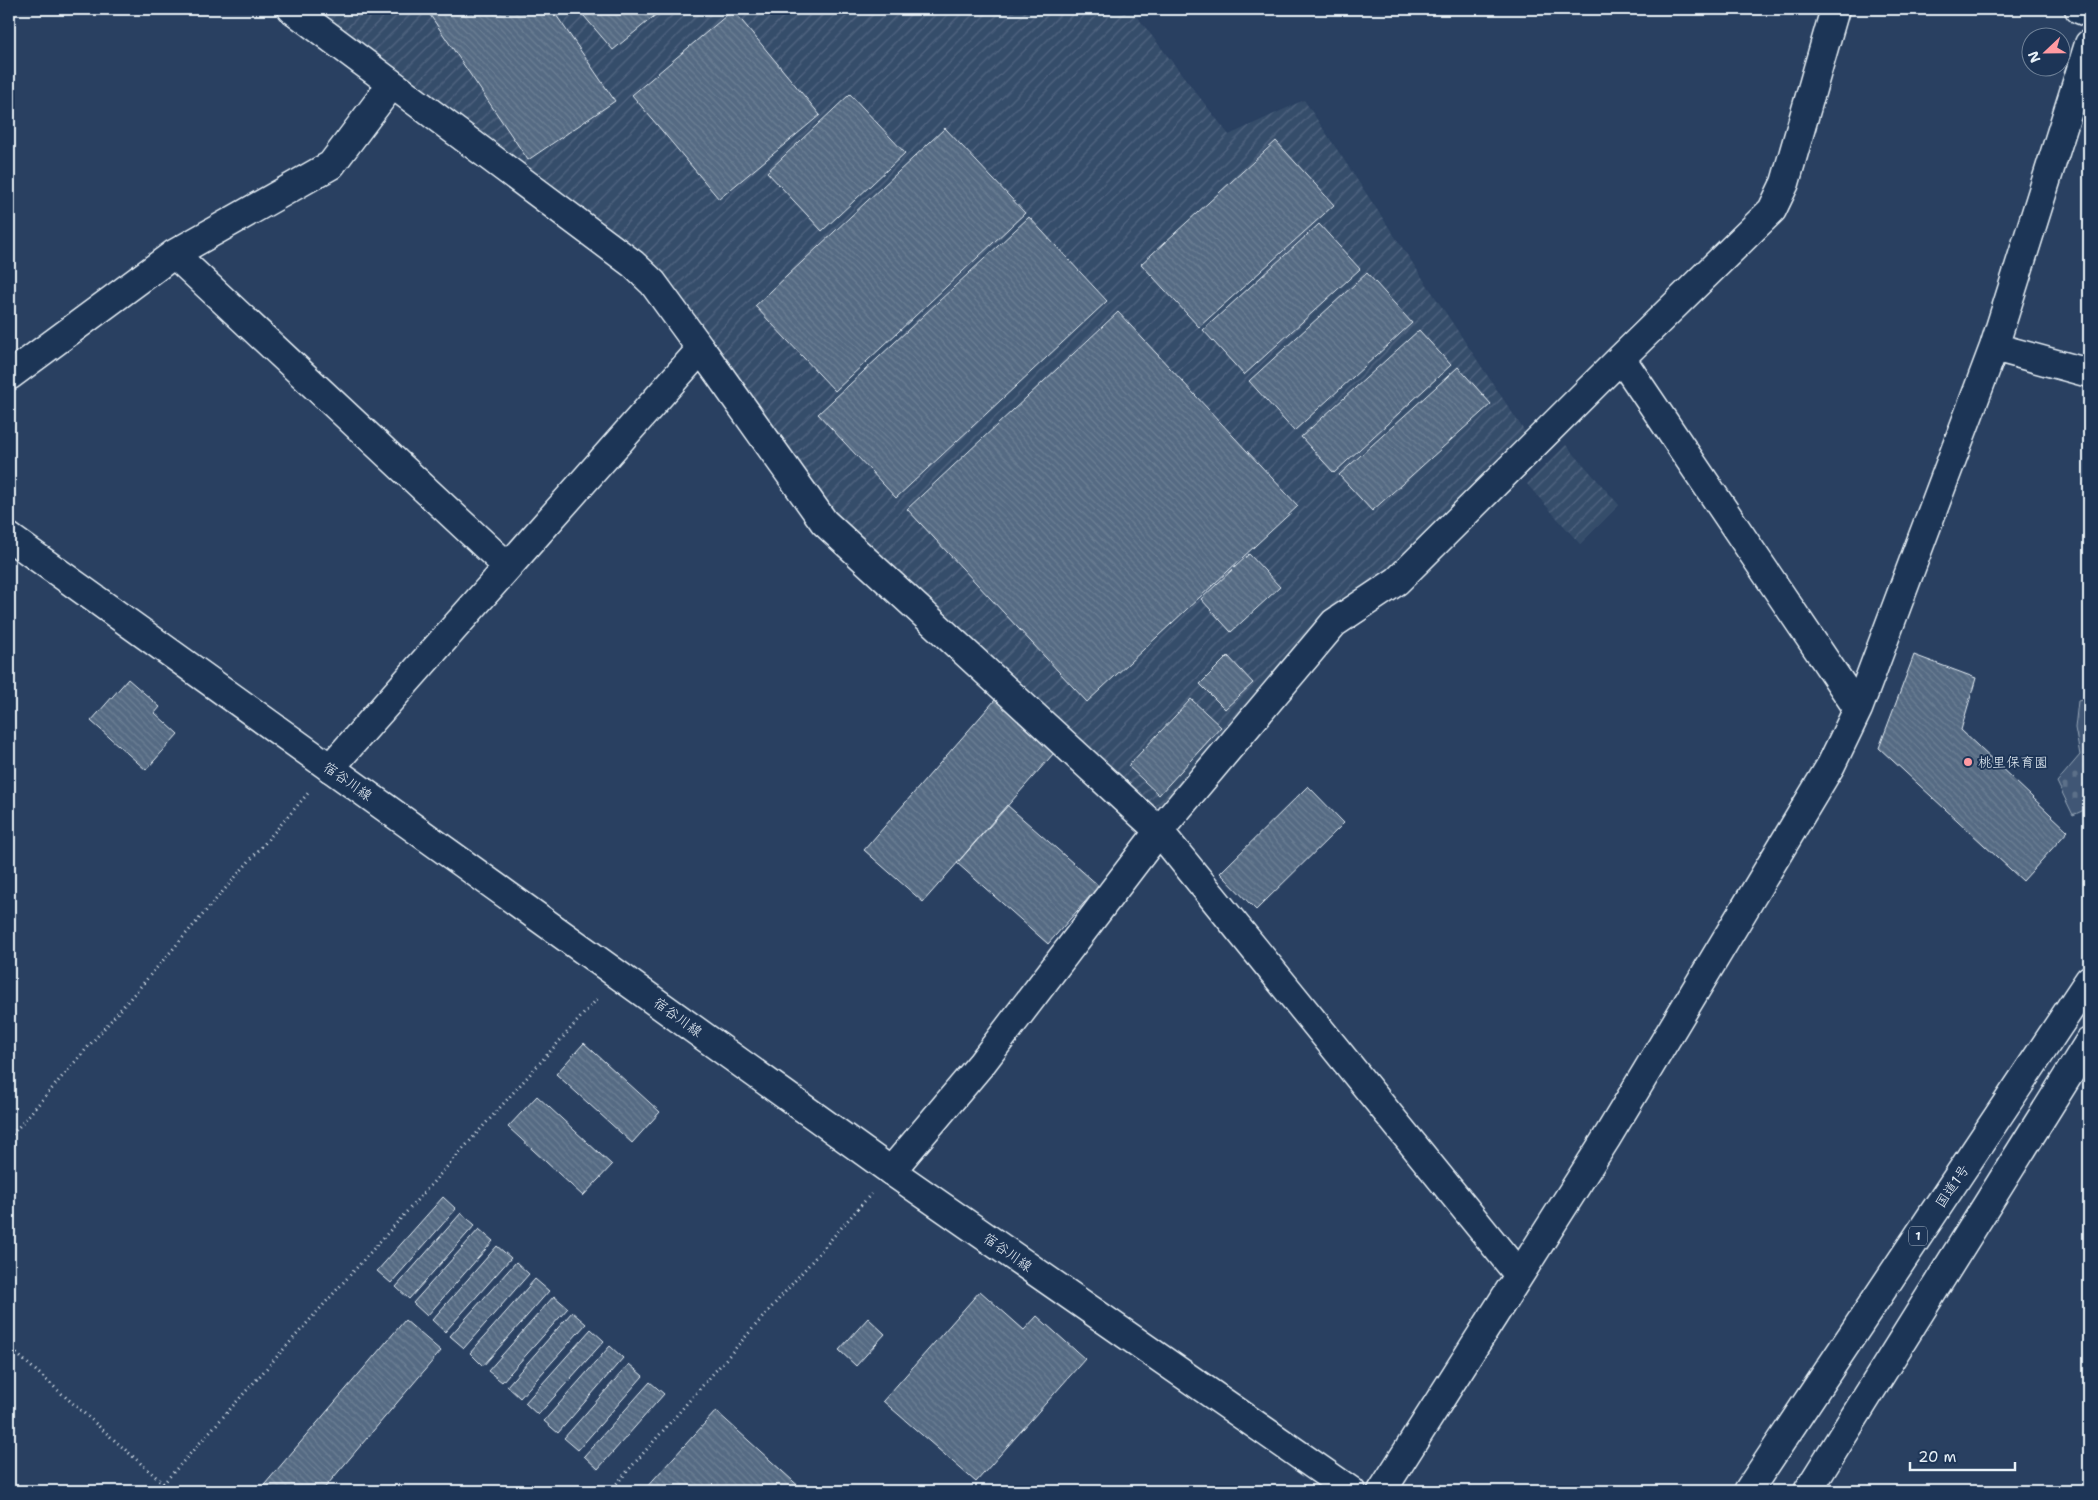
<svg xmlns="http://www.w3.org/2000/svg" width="2098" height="1500" font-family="'Shantell Sans','Klee One',sans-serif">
  <defs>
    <pattern id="industrial-furrows" width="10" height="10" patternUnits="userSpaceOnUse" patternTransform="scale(1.25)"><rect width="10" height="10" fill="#364d6b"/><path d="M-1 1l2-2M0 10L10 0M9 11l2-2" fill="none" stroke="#536781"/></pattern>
    <pattern id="cemetery-stones" width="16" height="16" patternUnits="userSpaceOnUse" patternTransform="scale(1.25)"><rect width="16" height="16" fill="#415774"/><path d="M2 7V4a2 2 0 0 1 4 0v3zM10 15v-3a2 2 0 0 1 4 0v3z" fill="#5c7089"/></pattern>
    <pattern id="building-back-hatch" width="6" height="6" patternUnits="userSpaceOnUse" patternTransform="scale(1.25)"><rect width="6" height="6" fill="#556a83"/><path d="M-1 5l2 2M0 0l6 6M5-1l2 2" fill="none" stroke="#6d8095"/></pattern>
  </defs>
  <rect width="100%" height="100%" fill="#294061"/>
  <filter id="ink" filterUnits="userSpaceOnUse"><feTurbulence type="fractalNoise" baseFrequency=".02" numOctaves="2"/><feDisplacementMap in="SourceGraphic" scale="10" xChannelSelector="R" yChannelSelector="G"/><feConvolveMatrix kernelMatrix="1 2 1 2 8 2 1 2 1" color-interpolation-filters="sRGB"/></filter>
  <g filter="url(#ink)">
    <path fill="url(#industrial-furrows)" d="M309,9H1131L1229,135L1304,100L1527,435L1390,571L1320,615L1164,805L1151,808L830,515L659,267Z
      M1566,445L1619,505L1580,544L1527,484Z"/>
    <path fill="url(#cemetery-stones)" stroke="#94a4b6" d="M2089,698V808L2073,815L2057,782L2080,755L2075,728L2078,701Z"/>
    <path fill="url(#building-back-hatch)" stroke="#e8f1f8" d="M426,9H552L615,101L528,160Z
      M578,9H654L658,13L613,50Z
      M733,10L820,115L719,199L632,95Z
      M850,94L905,153L822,231L767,172Z
      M945,128L1025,213L835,391L755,306Z
      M1276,141L1334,205L1199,327L1141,264Z
      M1029,217L1107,301L896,498L818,414Z
      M1319,224L1360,269L1244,375L1203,330Z
      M1367,273L1412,323L1294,431L1249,381Z
      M1118,312L1298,506L1087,702L907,509Z
      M1419,330L1451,365L1334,473L1301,437Z
      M1458,367L1491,404L1372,511L1339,475Z
      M1249,554L1280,587L1231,632L1201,599Z
      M1914,655L1976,678L1961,730L2068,831L2023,881L1879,748Z
      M1228,656L1253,683L1225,709L1200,684Z
      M128,679L160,707L155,713L178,734L146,770L91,721Z
      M1191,699L1221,727L1159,795L1128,766Z
      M995,700L1054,753L923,902L864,850Z
      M1308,786L1344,823L1256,910L1220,873Z
      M1007,805L1099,886L1048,944L957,863Z
      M584,1043L660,1112L632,1143L556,1074Z
      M537,1096L612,1165L583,1196L508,1127Z
      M443,1197L456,1209L391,1283L377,1271Z
      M461,1213L475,1225L409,1299L396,1287Z
      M479,1229L493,1241L427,1316L413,1303Z
      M497,1246L511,1258L445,1332L432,1320Z
      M516,1262L529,1274L464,1348L450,1336Z
      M535,1279L549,1291L483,1366L470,1353Z
      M980,1291L1024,1330L1037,1316L1085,1359L976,1482L883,1401Z
      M554,1296L568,1308L502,1382L488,1371Z
      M572,1312L586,1324L520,1398L507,1386Z
      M868,1318L885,1334L856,1366L839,1350Z
      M405,1320L441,1351L322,1491H259Z
      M591,1329L604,1341L538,1415L525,1403Z
      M610,1346L623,1358L558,1433L544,1421Z
      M629,1364L643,1376L578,1450L564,1438Z
      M650,1382L664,1394L598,1469L584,1456Z
      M716,1411L804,1491H643Z"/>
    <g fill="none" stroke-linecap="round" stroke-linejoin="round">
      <g stroke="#e8f1f8" stroke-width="31">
        <path id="street" d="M292,9L633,264L653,283L701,349
          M2079,9L2089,13
          M174,254L508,567
          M1994,347L2089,44
          M1621,358L1772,210L1785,183L1835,9
          M9,376L174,254L331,165L392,84
          M330,768L701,349L824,522L1159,831L1519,1275
          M891,1171L982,1063L1159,831L1334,623L1397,581L1621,358L1858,709L1994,347L2089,373
          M1382,1491L1606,1139L1831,765L1858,709"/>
      </g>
      <g stroke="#e8f1f8" stroke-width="31">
        <path id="secondary" d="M9,537L891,1171L1351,1491"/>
      </g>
      <g stroke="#e8f1f8" stroke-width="31">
        <path id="highway" d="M1748,1491L2089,980
          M1808,1491L2089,1042"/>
      </g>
      <path stroke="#e8f1f8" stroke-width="3" stroke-dasharray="1 4" stroke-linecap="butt" d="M9,1138L310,791
        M9,1347L172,1491
        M163,1484L598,998
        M610,1491L871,1194"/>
      <use href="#street" stroke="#1d3557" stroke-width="28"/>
      <use href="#secondary" stroke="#1d3557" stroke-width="28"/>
      <use href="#highway" stroke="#1d3557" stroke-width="28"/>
    </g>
  </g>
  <circle fill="#ff9aa2" stroke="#1d3557" stroke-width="2" cx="1968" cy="762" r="5"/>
  <g text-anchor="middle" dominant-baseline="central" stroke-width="4" stroke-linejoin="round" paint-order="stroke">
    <rect fill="#1d3557" stroke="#abb9c8" stroke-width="1" x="1909" y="1226.5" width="18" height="19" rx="4"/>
    <g font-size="12" font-weight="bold" fill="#e8f1f8">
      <text x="1918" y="1236">1</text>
    </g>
    <g font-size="14" fill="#e8f1f8" stroke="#1d3557" text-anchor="start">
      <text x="1978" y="762">桃里保育園</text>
    </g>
    <g font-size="14" fill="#e8f1f8" stroke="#1d3557">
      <text transform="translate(348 781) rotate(35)">宿谷川線</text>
      <text transform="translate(678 1017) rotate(36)">宿谷川線</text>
      <text transform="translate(1952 1186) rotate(-56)">国道1号</text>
      <text transform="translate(1008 1252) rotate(35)">宿谷川線</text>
    </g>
  </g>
  <rect width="2098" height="1500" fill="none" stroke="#1d3557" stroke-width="30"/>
  <rect x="15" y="15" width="2068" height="1470" fill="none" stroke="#e8f1f8" stroke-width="2" filter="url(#ink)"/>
  <g transform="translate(2046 52) rotate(248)"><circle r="24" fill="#1d3557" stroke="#6e8097"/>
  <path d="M0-4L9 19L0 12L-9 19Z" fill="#ff9aa2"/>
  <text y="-8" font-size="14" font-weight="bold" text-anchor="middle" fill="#e8f1f8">N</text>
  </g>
  <path d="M1910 1462v8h105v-8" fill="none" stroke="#e8f1f8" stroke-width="2.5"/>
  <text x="1918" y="1462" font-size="15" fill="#e8f1f8" stroke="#1d3557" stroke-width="4" paint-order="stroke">20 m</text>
</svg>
